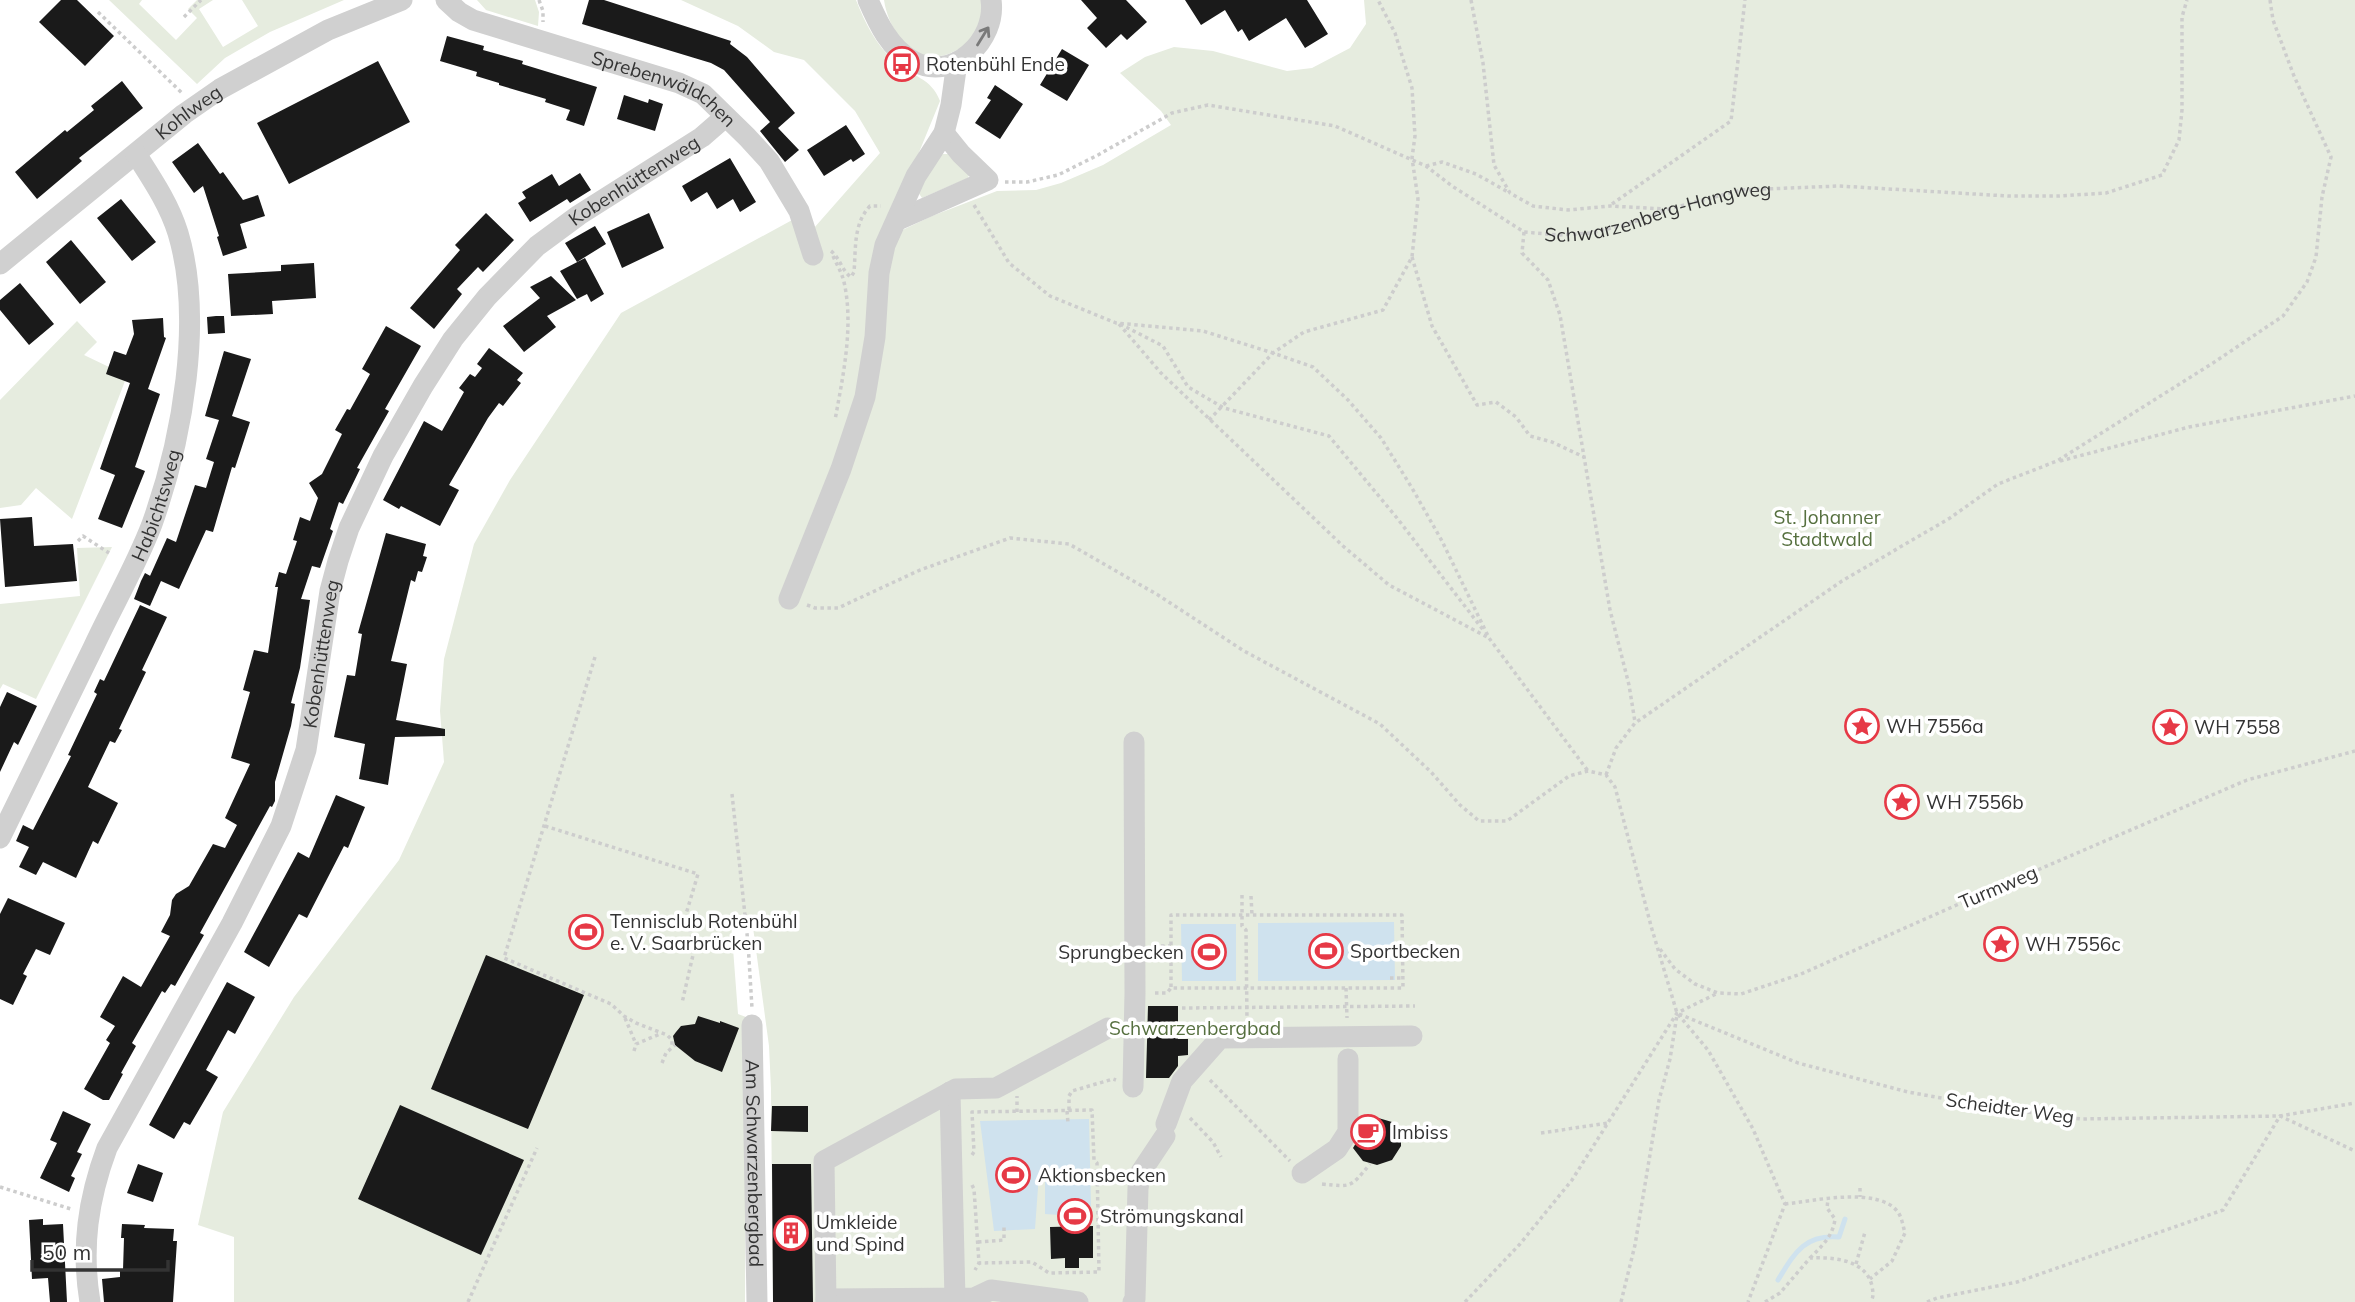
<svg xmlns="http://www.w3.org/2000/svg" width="2355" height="1302" font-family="Mulish,sans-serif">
  <rect width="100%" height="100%" fill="#fff"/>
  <path fill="#e6ecdf" d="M109,0H142L139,4L176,40L197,18L188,9L197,0H213L199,9L223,47L258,26L242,0H344L270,32L225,58L197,84Z
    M477,0H535L539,12L538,26L486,10Z
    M681,0H856C865,23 876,45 895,62C912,77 931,77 940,101L904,189L894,234L932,216L997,191L1036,190L1061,183L1103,165L1171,125L1161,111L1120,73L1145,57L1174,47L1213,51L1287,71L1312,68L1350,48L1366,24L1364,0H2355V1302H773L771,1089L769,1046L752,920L731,922L738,1014L746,1017L745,1302H234V1237L198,1225L223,1112L294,997L399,860L444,762L440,711L444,659L474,544L510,480L621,313L794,219L814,228L880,153L855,111L804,60L774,52L738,26Z
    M884,0H983C982,9 982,19 978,27C974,37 965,46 955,51C918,71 889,34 884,0Z
    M943,154H950L969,175L968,178L922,198L918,192L939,156Z
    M77,321L97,342L84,355L109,367L125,381L72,519L36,488L21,505L0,508V400Z
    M112,547L36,699L3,684L0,689V604L80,596L77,548Z"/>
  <path fill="#cfe2ee" d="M1394,922L1395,980L1258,981V923Z
    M1181,924H1236V981H1182Z
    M1089,1119L1091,1206L1079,1207L1088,1213L1087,1224L1084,1226L1065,1225L1062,1214L1070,1206L1063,1209L1060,1215L1045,1214V1177L1049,1175L1039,1174L1035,1229L994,1231L980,1121Z"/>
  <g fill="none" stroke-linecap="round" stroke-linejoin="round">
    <path stroke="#cfe2ee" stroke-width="5" d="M1778,1280C1794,1254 1804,1234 1839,1237L1845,1219"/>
  </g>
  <path fill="#1a1a1a" d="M61,0H77L114,36L85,66L39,22Z
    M589,0H604L731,41L730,44L747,57L795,113L778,128L799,150L785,162L760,131L770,122L724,70L711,63L582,24Z
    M1081,0H1126L1147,22L1127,40L1121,34L1106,48L1087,28L1097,18Z
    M1185,0H1307L1328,34L1305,48L1286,18L1249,41L1242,29L1238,32L1225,10L1201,25Z
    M447,36L484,46L483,50L523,61L522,64L597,87L584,126L566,120L570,110L545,102L546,99L499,85V83L476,76L477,72L440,61Z
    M1062,49L1089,65L1067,101L1040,85Z
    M378,61L410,122L289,184L257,123Z
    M122,81L143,108L79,158L82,161L37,199L15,172L65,130L67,132L94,110L91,106Z
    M995,85L1023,104L1000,139L975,123L991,100L987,98Z
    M624,95L648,103L649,99L663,104L655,131L617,119Z
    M846,125L865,154L853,162L851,159L824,176L807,150Z
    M198,143L220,174L223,172L243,200L258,195L265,216L240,224L247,248L223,256L217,237L219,236L203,186L194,193L172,162Z
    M730,158L756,202L740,212L733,199L717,209L707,192L691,202L682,186Z
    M580,173L591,190L570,203L567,199L530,222L518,203L526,198L522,192L552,174L559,186Z
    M121,199L156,242L132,261L97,218Z
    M486,213L514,240L483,272L478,267L457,289L462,294L434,329L410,308L460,250L455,245Z
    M649,213L664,248L622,268L607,232Z
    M595,226L606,244L577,262L565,243Z
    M71,240L106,282L80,304L46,262Z
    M585,258L604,294L591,302L587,294L577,299L560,271Z
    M314,263L316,298L272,301L273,314L231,316L228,274L281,271V265Z
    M551,276L576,300L547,316L556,327L524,352L503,326L540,298L530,287Z
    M20,283L54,324L29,345L0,310V300Z
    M216,316H224L225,333L208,334L207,317Z
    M163,318L164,337L166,338L148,389L160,394L135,467L145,471L122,528L98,519L115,475L100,469L130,383L106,374L114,351L126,355L134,334L132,320Z
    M386,326L421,346L385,409L389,411L357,468L360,469L343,504L339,502L330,529L333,531L320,568L312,566L301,599L310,600L300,668L291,703L295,704L291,726L275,782V801L272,807L270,806L200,933L204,935L175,986L171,984L165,993L162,991L132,1043L136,1046L121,1073L123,1074L109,1100H103L84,1089L110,1043L106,1040L115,1026L100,1017L123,976L141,987L170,936L161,932L170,915L172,900L176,894L189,886L213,844L225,848L237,825L225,818L250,764L231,758L250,692L243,690L254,650L268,653L278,587H275L279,572L286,574L297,541L293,540L300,517L310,521L318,498L309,483L322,474L342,434L335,430L347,409L350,410L370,374L362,369Z
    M489,348L523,373L517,380L521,383L503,406L499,403L488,418L449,485L459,490L440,526L401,506L399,509L383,500L424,421L442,431L464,392L459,388L470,374L475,377L482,368L477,364Z
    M224,351L251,359L232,416L250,422L235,468L232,467L213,532L206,530L179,589L161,581L150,606L134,599L141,581L145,573L154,578L150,576L167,538L176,542L195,485L206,488L214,462L206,459L219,420L205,416Z
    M32,517L34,546L73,544L77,581L5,587L0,519Z
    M386,533L426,544L423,556L427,557L422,572L418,571L415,582L411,580L391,661L407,664L396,720L445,729V736L395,737L388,785L359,779L365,744L334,737L347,675L355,676L362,634L358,633Z
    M140,605L167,617L142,670L146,672L119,729L122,730L115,743L110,741L88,787L118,803L98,844L93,841L76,878L43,862L36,875L19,867L29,847L16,841L23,825L33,830L71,756L68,755L97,694L94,692L100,679L104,681Z
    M7,692L37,706L18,745L14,742L0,772V707Z
    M336,795L365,807L348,848L344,846L307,918L299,914L269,967L244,952L298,852L309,858Z
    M8,898L65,923L50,955L36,949L23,974L27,976L13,1005L0,999V914Z
    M486,955L584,995L528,1129L431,1089Z
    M227,982L255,997L235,1034L228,1030L206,1070L218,1077L207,1096L190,1125L184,1122L174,1139L149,1125Z
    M1148,1006H1178V1039H1188V1055L1178,1056V1066L1169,1078H1146Z
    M698,1016L720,1023V1021L739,1028L722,1072L695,1061L675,1045L673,1036L676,1032L681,1026L695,1024Z
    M400,1105L524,1160L481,1255L358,1199Z
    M772,1106H808V1132L771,1131Z
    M63,1111L91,1124L77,1152L82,1154L71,1176L75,1178L69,1192L40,1178L57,1143L50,1140Z
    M1375,1117L1392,1122L1400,1132L1401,1138V1146L1392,1160L1377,1165L1363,1161L1353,1148L1359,1138L1361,1122Z
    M138,1164L163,1173L153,1202L127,1193Z
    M772,1164H811L813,1302H773Z
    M43,1219V1225L63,1224L67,1302H50L48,1278L32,1279L29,1220Z
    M122,1224L145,1225L144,1228L174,1229L173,1241H177L173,1302H104L102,1279L120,1277V1270H123L124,1238H121Z
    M1093,1226V1258H1079V1268H1065V1258L1051,1259L1050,1227Z"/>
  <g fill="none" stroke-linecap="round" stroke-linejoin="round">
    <g stroke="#cdcdcd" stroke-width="3.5" stroke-dasharray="3.5 3.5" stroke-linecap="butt">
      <path d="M539,0L543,11V22"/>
      <path d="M1471,0L1483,63L1494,165L1510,193L1533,206L1568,210L1610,206L1665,209"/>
      <path d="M98,12L182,93"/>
      <path d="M184,17L201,0"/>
      <path d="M1426,166L1442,162L1476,174L1508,192"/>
      <path id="s1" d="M1005,182H1027L1058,175L1098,155L1172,113L1208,105L1335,126L1426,166L1452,186L1524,232L1558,235L1591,233L1628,224L1669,209L1741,190L1839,186L2008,196H2059L2106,193L2162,175L2179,140L2182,110V17L2187,0"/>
      <path d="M1612,204L1731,121L1745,0"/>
      <path d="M974,205L1009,263L1050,296L1116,323L1203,331L1273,353L1313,367L1348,400L1381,438L1412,488L1442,541L1489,638L1588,771"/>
      <path d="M1524,232L1522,253L1548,280L1560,315L1610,610L1629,685L1635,722"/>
      <path d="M831,251C840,258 842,271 851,277L854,272C856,249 853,224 870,206H881"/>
      <path d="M833,256C837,265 842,273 844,282C854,326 843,376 835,420"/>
      <path d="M1412,257L1432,326L1477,405L1496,402L1516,417L1530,436L1552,442L1584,457"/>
      <path d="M1119,324L1161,373L1343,546L1389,585L1489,638"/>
      <path d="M1120,324L1163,346L1188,387L1224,408L1329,436L1397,518L1484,631"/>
      <path d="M1209,420L1273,353L1304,332L1383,310L1412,257L1418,199L1412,158L1415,136L1412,88L1395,33L1378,0"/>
      <path d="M2060,461L2189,427L2355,396"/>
      <path d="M78,541L83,536L109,553"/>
      <path d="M807,605L815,608H838L920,570L1010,538L1069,544L1158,595L1244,651L1380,724L1431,772L1460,805L1479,821H1507L1569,776L1588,771L1606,775L1615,787L1651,926L1677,1013L1708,1050L1753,1129L1785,1204L1748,1302"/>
      <path d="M595,657L504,958L611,1004L624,1016L636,1023L667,1035L672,1040V1047"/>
      <path d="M1606,775L1616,748L1635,723L1842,581L1950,518L1998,484L2057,461L2213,363L2283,316L2307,282L2316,257L2322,197L2331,157L2294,76L2273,20L2270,0"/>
      <path d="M732,794L748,943L752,1008"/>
      <path d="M545,826L698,874L686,914L692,938L693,955L682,1003"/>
      <path d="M1242,895V926L1246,930L1247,1021"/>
      <path d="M1251,896L1252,915"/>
      <path d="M1154,946H1171"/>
      <path d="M1660,949L1675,969L1695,984L1718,993L1741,994L1801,974L1977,896L2247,780L2355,751"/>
      <path d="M1152,957H1171"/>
      <path d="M1390,978H1402"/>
      <path d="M1346,988L1347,1018"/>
      <path d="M1155,993H1167L1171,988H1403L1402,915H1171V988"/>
      <path d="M1182,1008L1415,1006"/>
      <path d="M1679,1014L1798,1063L1908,1092L1997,1108L2081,1119L2280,1116L2355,1103"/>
      <path d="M625,1018L636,1044"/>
      <path d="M634,1051L636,1044L660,1034"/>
      <path d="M662,1063L666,1053L675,1045"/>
      <path d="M1210,1080L1290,1161"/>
      <path d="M1069,1110V1096L1072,1091L1113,1079L1116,1080"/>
      <path d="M1067,1111L1068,1123"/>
      <path d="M1017,1112V1096"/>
      <path d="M1190,1118L1213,1142L1221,1157"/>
      <path d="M1541,1133L1608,1123"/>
      <path d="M972,1155L974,1152L972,1112L1092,1110L1094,1160L1097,1163L1099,1272L1049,1273L1032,1262L979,1263"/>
      <path d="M1322,1184C1352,1187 1350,1188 1370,1164"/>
      <path d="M972,1185L974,1189L979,1263L975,1270"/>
      <path d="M0,1187L71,1209"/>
      <path d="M1860,1188V1197"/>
      <path d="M1785,1204C1813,1201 1878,1186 1898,1212C1902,1218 1903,1226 1905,1233L1892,1261L1870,1279"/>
      <path d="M978,1242L1004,1240V1226"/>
      <path d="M1810,1258C1822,1246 1833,1236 1835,1219L1827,1208L1828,1199"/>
      <path d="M1856,1264L1865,1232"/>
      <path d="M468,1302L537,1148"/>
      <path d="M1465,1302L1520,1244L1572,1180L1677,1013L1718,993"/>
      <path d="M1621,1302L1635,1245L1659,1100L1670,1059L1677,1015"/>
      <path d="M1765,1302L1780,1293L1810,1258C1832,1257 1866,1259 1872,1286C1873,1293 1874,1295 1871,1302"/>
      <path d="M1927,1302L1937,1298L2017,1282L2223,1210L2280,1116L2355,1151"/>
    </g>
    <g stroke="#d0d0d0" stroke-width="21">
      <path id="s2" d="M446,0L459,12L473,20L679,83L703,94L747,137L769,161L799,211L813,255"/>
      <path d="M868,0C878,23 890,49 913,61C953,83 997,40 991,0"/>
      <path d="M898,220L988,180L961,154L944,133"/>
      <path id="s3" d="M0,264L184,114L220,89L328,30L402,0"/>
      <path d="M789,599L841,469L865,397L875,337L879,273L885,245L916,176L944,133L951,105L957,62"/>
      <path id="s4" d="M0,838C31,775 62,711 93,648C112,607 136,566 152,524C182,440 204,320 178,233C169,204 152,179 136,154"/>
      <path id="s5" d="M752,1025L757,1302"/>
      <path d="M1133,1087L1135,993L1134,742"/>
      <path d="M950,1092L955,1299"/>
      <path d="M1166,1124L1182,1081L1220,1038L1412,1036"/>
      <path d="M1302,1173L1337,1149L1348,1132V1059"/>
      <path d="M826,1299L974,1298L991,1290L1078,1302"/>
      <path id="s6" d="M90,1302C81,1248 88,1199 107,1148L232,923L281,826L306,750L330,591L338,561L349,528L383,456L423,386L453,339L487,297L537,246L579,215L702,137L725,117"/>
      <path d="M826,1302L824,1161L956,1089L996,1088L1108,1028"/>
      <path d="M1133,1302L1135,1299L1138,1188L1141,1172L1165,1136"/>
    </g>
  </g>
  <defs><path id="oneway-shaft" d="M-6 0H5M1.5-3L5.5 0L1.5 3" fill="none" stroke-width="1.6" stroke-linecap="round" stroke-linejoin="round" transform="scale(1.75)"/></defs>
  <use stroke="#7a7a7a" href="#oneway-shaft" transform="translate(983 36) rotate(-58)"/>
  <defs>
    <g id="bus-ring" transform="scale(1.75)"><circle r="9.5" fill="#fff" stroke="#e63946" stroke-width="1.5"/><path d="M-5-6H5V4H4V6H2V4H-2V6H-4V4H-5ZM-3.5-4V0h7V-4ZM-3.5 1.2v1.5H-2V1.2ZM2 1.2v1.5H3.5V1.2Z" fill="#e63946"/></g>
    <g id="sight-ring" transform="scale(1.75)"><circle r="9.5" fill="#fff" stroke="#e63946" stroke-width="1.5"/><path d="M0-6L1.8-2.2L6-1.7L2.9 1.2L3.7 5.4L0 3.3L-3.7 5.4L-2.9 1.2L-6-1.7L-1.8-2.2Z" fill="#e63946"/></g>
    <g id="stadium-ring" transform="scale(1.75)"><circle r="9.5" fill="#fff" stroke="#e63946" stroke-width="1.5"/><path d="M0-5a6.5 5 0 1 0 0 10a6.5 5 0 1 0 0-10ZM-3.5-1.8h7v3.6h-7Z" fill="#e63946"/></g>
    <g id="cafe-ring" transform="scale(1.75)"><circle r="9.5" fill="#fff" stroke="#e63946" stroke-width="1.5"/><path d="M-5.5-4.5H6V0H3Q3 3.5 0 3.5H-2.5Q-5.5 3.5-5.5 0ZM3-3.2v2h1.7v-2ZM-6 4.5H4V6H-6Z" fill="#e63946"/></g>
    <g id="building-ring" transform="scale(1.75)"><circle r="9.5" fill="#fff" stroke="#e63946" stroke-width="1.5"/><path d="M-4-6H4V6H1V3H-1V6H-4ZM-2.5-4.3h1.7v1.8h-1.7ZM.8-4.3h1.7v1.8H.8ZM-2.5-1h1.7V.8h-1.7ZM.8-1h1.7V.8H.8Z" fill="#e63946"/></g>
  </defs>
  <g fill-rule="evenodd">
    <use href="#bus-ring" x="902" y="64"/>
    <use href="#sight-ring" x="1862" y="726"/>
    <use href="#sight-ring" x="2170" y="727"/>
    <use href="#sight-ring" x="1902" y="802"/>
    <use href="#stadium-ring" x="586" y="932"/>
    <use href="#sight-ring" x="2001" y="944"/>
    <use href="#stadium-ring" x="1326" y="951"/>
    <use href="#stadium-ring" x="1209" y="952"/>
    <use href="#cafe-ring" x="1368" y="1132"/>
    <use href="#stadium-ring" x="1013" y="1175"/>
    <use href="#stadium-ring" x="1075" y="1216"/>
    <use href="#building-ring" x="791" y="1233"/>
  </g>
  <g text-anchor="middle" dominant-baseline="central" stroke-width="7" stroke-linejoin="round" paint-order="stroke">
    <g font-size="19" fill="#333" stroke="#fff" text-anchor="start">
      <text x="926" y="64">Rotenbühl Ende</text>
      <text x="1886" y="726">WH 7556a</text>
      <text x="2194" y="727">WH 7558</text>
      <text x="1926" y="802">WH 7556b</text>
      <text x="610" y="921">Tennisclub Rotenbühl<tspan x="610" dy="22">e. V. Saarbrücken</tspan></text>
      <text x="2025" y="944">WH 7556c</text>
      <text x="1350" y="951">Sportbecken</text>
      <text x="1184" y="952" text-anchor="end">Sprungbecken</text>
      <text x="1392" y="1132">Imbiss</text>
      <text x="1038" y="1175">Aktionsbecken</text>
      <text x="1100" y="1216">Strömungskanal</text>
      <text x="816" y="1222">Umkleide<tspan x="816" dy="22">und Spind</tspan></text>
    </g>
    <g font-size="19" fill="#333" stroke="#fff">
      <text stroke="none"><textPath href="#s2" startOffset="238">Sprebenwäldchen</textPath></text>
      <text stroke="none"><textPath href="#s3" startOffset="242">Kohlweg</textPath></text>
      <text stroke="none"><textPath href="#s6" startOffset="1288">Kobenhüttenweg</textPath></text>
      <text stroke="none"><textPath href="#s1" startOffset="704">Schwarzenberg-Hangweg</textPath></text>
      <text stroke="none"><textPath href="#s4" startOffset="368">Habichtsweg</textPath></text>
      <text stroke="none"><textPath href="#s6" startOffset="700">Kobenhüttenweg</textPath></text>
      <text transform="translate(1998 887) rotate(-23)">Turmweg</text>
      <text transform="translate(2010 1108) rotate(8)">Scheidter Weg</text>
      <text stroke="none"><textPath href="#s5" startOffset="138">Am Schwarzenbergbad</textPath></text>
    </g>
    <g font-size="19" fill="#56703f" stroke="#fff">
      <text x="1827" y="517">St. Johanner<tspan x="1827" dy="22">Stadtwald</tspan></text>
      <text x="1195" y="1028">Schwarzenbergbad</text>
    </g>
  </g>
  <path d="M32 1260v10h136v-10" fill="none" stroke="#333333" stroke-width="3.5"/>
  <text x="42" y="1260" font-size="21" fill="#333333" stroke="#ffffff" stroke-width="5" paint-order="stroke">50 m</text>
</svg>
